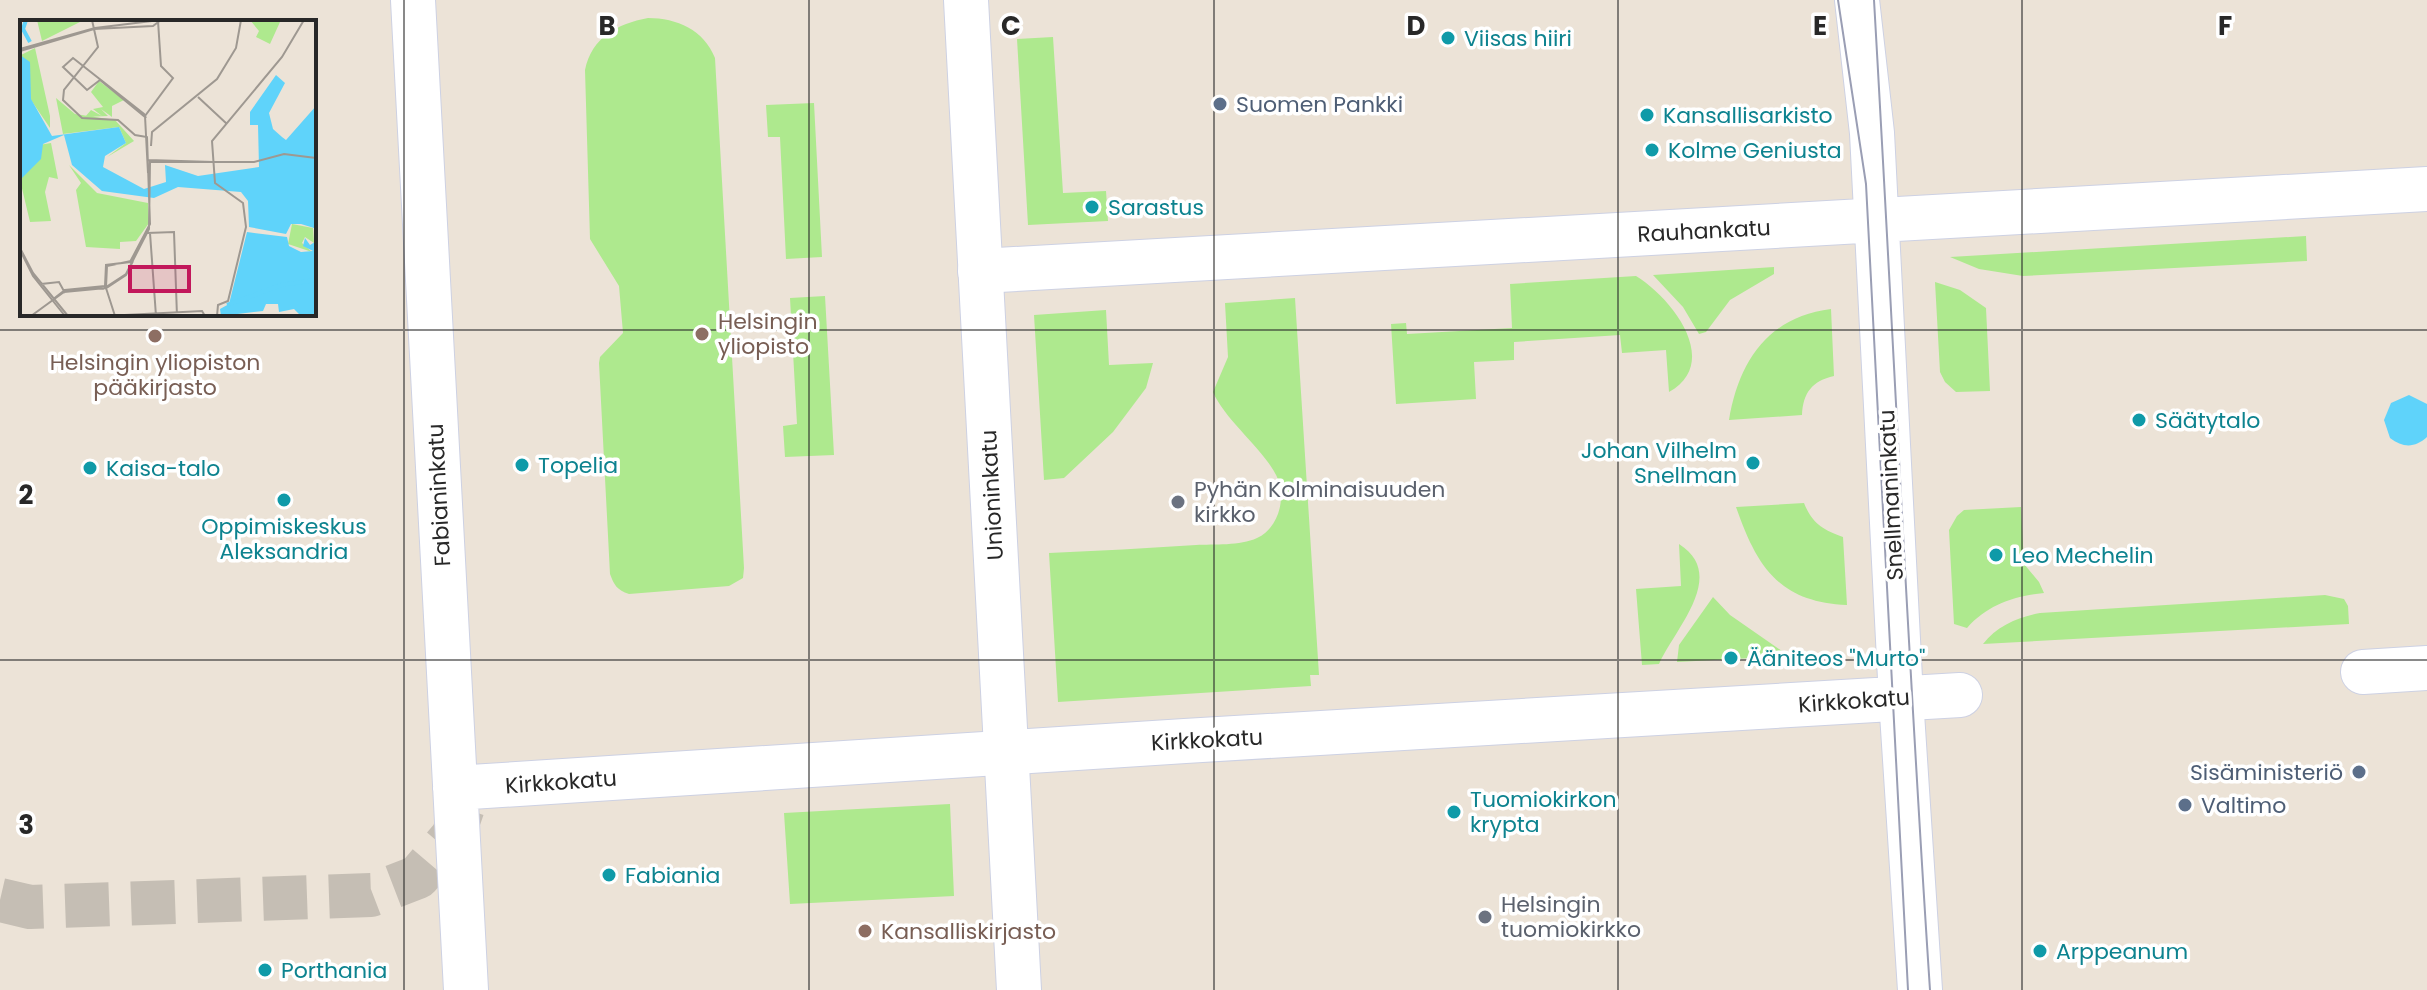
<svg xmlns="http://www.w3.org/2000/svg" width="2427" height="990" font-family="Poppins,sans-serif">
  <rect width="100%" height="100%" fill="#ece3d7"/>
  <path fill="#aee98e" d="M648,18C677,18 704,30 715,58L744,568L743,578L729,586L629,594C617,590 614,585 610,574L599,363L600,357L623,333L619,286L590,239L585,70C592,37 617,24 648,18Z
    M1053,37L1063,193L1106,191L1108,221L1028,225L1017,39Z
    M814,103L822,257L786,259L780,137H768L766,105Z
    M2306,236L2307,261L2023,276L1979,269L1950,257Z
    M1774,267V274L1730,300L1706,332L1699,334L1683,307L1653,275Z
    M1636,276C1672,298 1722,362 1669,392L1666,350L1622,353L1620,335L1514,342V360L1474,362L1476,399L1396,404L1391,324L1406,323L1407,334L1512,328L1510,284Z
    M1935,282L1960,290L1986,308L1990,391L1956,392L1945,382L1940,372Z
    M825,296L834,455L785,457L783,426L797,424L790,298Z
    M1295,298L1319,675H1310L1311,686L1058,702L1049,553C1098,551 1147,548 1196,545C1214,544 1240,546 1257,538C1276,529 1284,506 1280,486C1275,458 1226,423 1213,392L1228,357L1225,303Z
    M1831,309L1834,376C1812,381 1803,393 1802,415L1729,420C1739,361 1768,317 1831,309Z
    M1106,310L1109,365L1153,363L1146,388L1113,432L1064,478L1044,480L1034,315Z
    M1804,503C1812,523 1823,530 1843,537L1847,605C1779,602 1757,567 1736,507Z
    M2021,507L2024,564L2039,582L2044,593C2014,596 1987,605 1967,628L1954,624L1949,530L1957,516L1964,510Z
    M1679,544C1728,575 1676,627 1659,664L1642,665L1636,589L1681,586Z
    M2325,595L2344,599L2348,606L2349,624L1983,644C1997,626 2018,617 2040,613Z
    M1713,597L1730,615L1789,656L1677,662L1679,645Z
    M950,804L954,896L790,904L784,813Z"/>
  <path fill="#5fd3fa" d="M2409,395L2427,404V437C2415,448 2403,448 2390,438L2384,420L2391,403Z"/>
  <g fill="none" stroke-linecap="round" stroke-linejoin="round">
    <path stroke="#c5beb4" stroke-width="44" stroke-dasharray="44 22" stroke-linecap="butt" d="M0,900L30,907L371,895L418,877L453,836L464,804"/>
    <g stroke="#cdd1e3" stroke-width="46">
      <path id="street" d="M413,0L466,990
        M1857,0L1872,133L1901,698L1920,990
        M980,271L2427,189
        M2363,672L2427,668
        M455,788L1185,741L1960,695"/>
    </g>
    <g stroke="#cdd1e3" stroke-width="46">
      <path id="secondary" d="M966,0L1019,990"/>
    </g>
    <use href="#street" stroke="#fff" stroke-width="44"/>
    <use href="#secondary" stroke="#fff" stroke-width="44"/>
    <path stroke="#9a9eb4" stroke-width="2" d="M1838,0L1866,184L1908,990
      M1874,0C1893,330 1908,660 1930,990"/>
  </g>
  <path fill="none" stroke="#282828" stroke-width="2" stroke-opacity="0.55" d="M404,0V990M809,0V990M1214,0V990M1618,0V990M2022,0V990M0,330H2427M0,660H2427"/>
  <g fill="#0f9aa8" stroke="#fff" stroke-width="3">
    <circle cx="1448" cy="38" r="8"/>
    <circle cx="1647" cy="115" r="8"/>
    <circle cx="1652" cy="150" r="8"/>
    <circle cx="1092" cy="207" r="8"/>
    <circle cx="2139" cy="420" r="8"/>
    <circle cx="1753" cy="463" r="8"/>
    <circle cx="522" cy="465" r="8"/>
    <circle cx="90" cy="468" r="8"/>
    <circle cx="284" cy="500" r="8"/>
    <circle cx="1996" cy="555" r="8"/>
    <circle cx="1731" cy="658" r="8"/>
    <circle cx="1454" cy="812" r="8"/>
    <circle cx="609" cy="875" r="8"/>
    <circle cx="2040" cy="951" r="8"/>
    <circle cx="265" cy="970" r="8"/>
  </g>
  <g fill="#5c6f8a" stroke="#fff" stroke-width="3">
    <circle cx="1220" cy="104" r="8"/>
    <circle cx="2359" cy="772" r="8"/>
    <circle cx="2185" cy="805" r="8"/>
  </g>
  <g fill="#8d6e63" stroke="#fff" stroke-width="3">
    <circle cx="702" cy="334" r="8"/>
    <circle cx="155" cy="336" r="8"/>
    <circle cx="865" cy="931" r="8"/>
  </g>
  <g fill="#6b7280" stroke="#fff" stroke-width="3">
    <circle cx="1178" cy="502" r="8"/>
    <circle cx="1485" cy="917" r="8"/>
  </g>
  <g text-anchor="middle" dominant-baseline="central" stroke-width="7" stroke-linejoin="round" paint-order="stroke">
    <g font-size="22" fill="#0d838f" stroke="#fff" text-anchor="start">
      <text x="1464" y="38">Viisas hiiri</text>
      <text x="1663" y="115">Kansallisarkisto</text>
      <text x="1668" y="150">Kolme Geniusta</text>
      <text x="1108" y="207">Sarastus</text>
      <text x="2155" y="420">Säätytalo</text>
      <text x="1737" y="450" text-anchor="end">Johan Vilhelm<tspan x="1737" dy="25">Snellman</tspan></text>
      <text x="538" y="465">Topelia</text>
      <text x="106" y="468">Kaisa-talo</text>
      <text x="284" y="526" text-anchor="middle">Oppimiskeskus<tspan x="284" dy="25">Aleksandria</tspan></text>
      <text x="2012" y="555">Leo Mechelin</text>
      <text x="1747" y="658">Ääniteos "Murto"</text>
      <text x="1470" y="799">Tuomiokirkon<tspan x="1470" dy="25">krypta</tspan></text>
      <text x="625" y="875">Fabiania</text>
      <text x="2056" y="951">Arppeanum</text>
      <text x="281" y="970">Porthania</text>
    </g>
    <g font-size="22" fill="#4e5e75" stroke="#fff" text-anchor="start">
      <text x="1236" y="104">Suomen Pankki</text>
      <text x="2343" y="772" text-anchor="end">Sisäministeriö</text>
      <text x="2201" y="805">Valtimo</text>
    </g>
    <g font-size="22" fill="#282828" stroke="#fff">
      <text transform="translate(1704 231) rotate(-3)">Rauhankatu</text>
      <text transform="translate(439 495) rotate(-93)">Fabianinkatu</text>
      <text transform="translate(992 495) rotate(-93)">Unioninkatu</text>
      <text transform="translate(1891 495) rotate(-93)">Snellmaninkatu</text>
      <text transform="translate(1854 701) rotate(-4)">Kirkkokatu</text>
      <text transform="translate(1207 740) rotate(-3)">Kirkkokatu</text>
      <text transform="translate(561 782) rotate(-4)">Kirkkokatu</text>
    </g>
    <g font-size="22" fill="#785e54" stroke="#fff" text-anchor="start">
      <text x="718" y="321">Helsingin<tspan x="718" dy="25">yliopisto</tspan></text>
      <text x="155" y="362" text-anchor="middle">Helsingin yliopiston<tspan x="155" dy="25">pääkirjasto</tspan></text>
      <text x="881" y="931">Kansalliskirjasto</text>
    </g>
    <g font-size="22" fill="#5b616d" stroke="#fff" text-anchor="start">
      <text x="1194" y="489">Pyhän Kolminaisuuden<tspan x="1194" dy="25">kirkko</tspan></text>
      <text x="1501" y="904">Helsingin<tspan x="1501" dy="25">tuomiokirkko</tspan></text>
    </g>
  </g>
  <g transform="translate(20 20)">
    <rect width="296" height="296" fill="#ece3d7"/>
    <path d="M17,0H64L22,21ZM230,0L260,2L250,24L236,17L239,11ZM15,28L30,96V108L11,80L1,35ZM79,61L104,80L92,86V97L81,89L88,96L65,97L71,90L82,96L73,89L83,87L71,72ZM36,78L55,94L95,100L114,121L87,137L106,123L99,107L43,114ZM31,123L38,159L29,157L25,172L31,201L10,202L0,160L19,125ZM49,145L77,173L128,183L129,203L116,221L100,222V229L66,227L56,170L61,163ZM272,204L293,208L294,223L285,217L282,223L292,232L268,224Z" fill="#aee98e"/>
    <path d="M0,35L10,42L11,79L32,116L99,107L106,123L85,136L83,147L124,169L146,162L145,145L178,156L239,147L238,105H230V92L256,55L265,63L249,93L253,109L262,117L266,120L296,86V296H281L274,289L259,292L258,284H246L243,291L201,296L200,289L209,284L227,212L267,217L269,226L281,232L293,231L283,226L285,218L290,225L295,222L294,208L281,204H271L266,214L229,207L228,181L221,172L158,167L134,178L82,171L52,145L44,115L23,124L21,139L0,160Z" fill="#5fd3fa"/>
    <path fill="none" stroke="#5fd3fa" stroke-width="4" d="M6,0L3,9L10,22M207,285L261,265L296,260"/>
    <path fill="none" stroke="#9e9891" stroke-width="2" d="M0,29L75,8L140,0M0,31L74,9L133,6L141,0M178,77L207,104M125,97L80,60L67,70L43,47L53,38L124,94L126,98M131,126L132,112L197,59L216,28L221,0M128,140L193,142M128,153L125,96L153,58L141,46L138,1M127,213L154,212L157,296M130,213L136,296M0,228L13,253L48,296M0,230L13,256L45,296M21,264L39,262L45,273M86,267L87,246L111,241M83,269L106,254L129,209L130,142H234L264,134L296,138M85,269L106,255L113,241M32,280L45,270L85,266L86,245L110,242L130,204L127,117L115,115L98,100L62,98L43,80L44,70L78,27L72,0M11,296L44,272L86,268L95,296M85,296L182,291L185,296M197,296L198,285L208,281L226,207L223,183L195,163L192,121L262,37L284,0"/>
    <path fill="#c2185b" fill-opacity="0.15" stroke="#c2185b" stroke-width="4" d="M110,247H169V271H110Z"/>
    <rect width="296" height="296" fill="none" stroke="#282828" stroke-width="4"/>
  </g>
  <g font-size="26" text-anchor="middle" font-weight="bold" fill="#282828" stroke="#fff" stroke-width="7" stroke-linejoin="round" paint-order="stroke">
    <text x="607" y="35">B</text>
    <text x="1011" y="35">C</text>
    <text x="1416" y="35">D</text>
    <text x="1820" y="35">E</text>
    <text x="2225" y="35">F</text>
    <text x="26" y="504">2</text>
    <text x="26" y="834">3</text>
  </g>
</svg>
